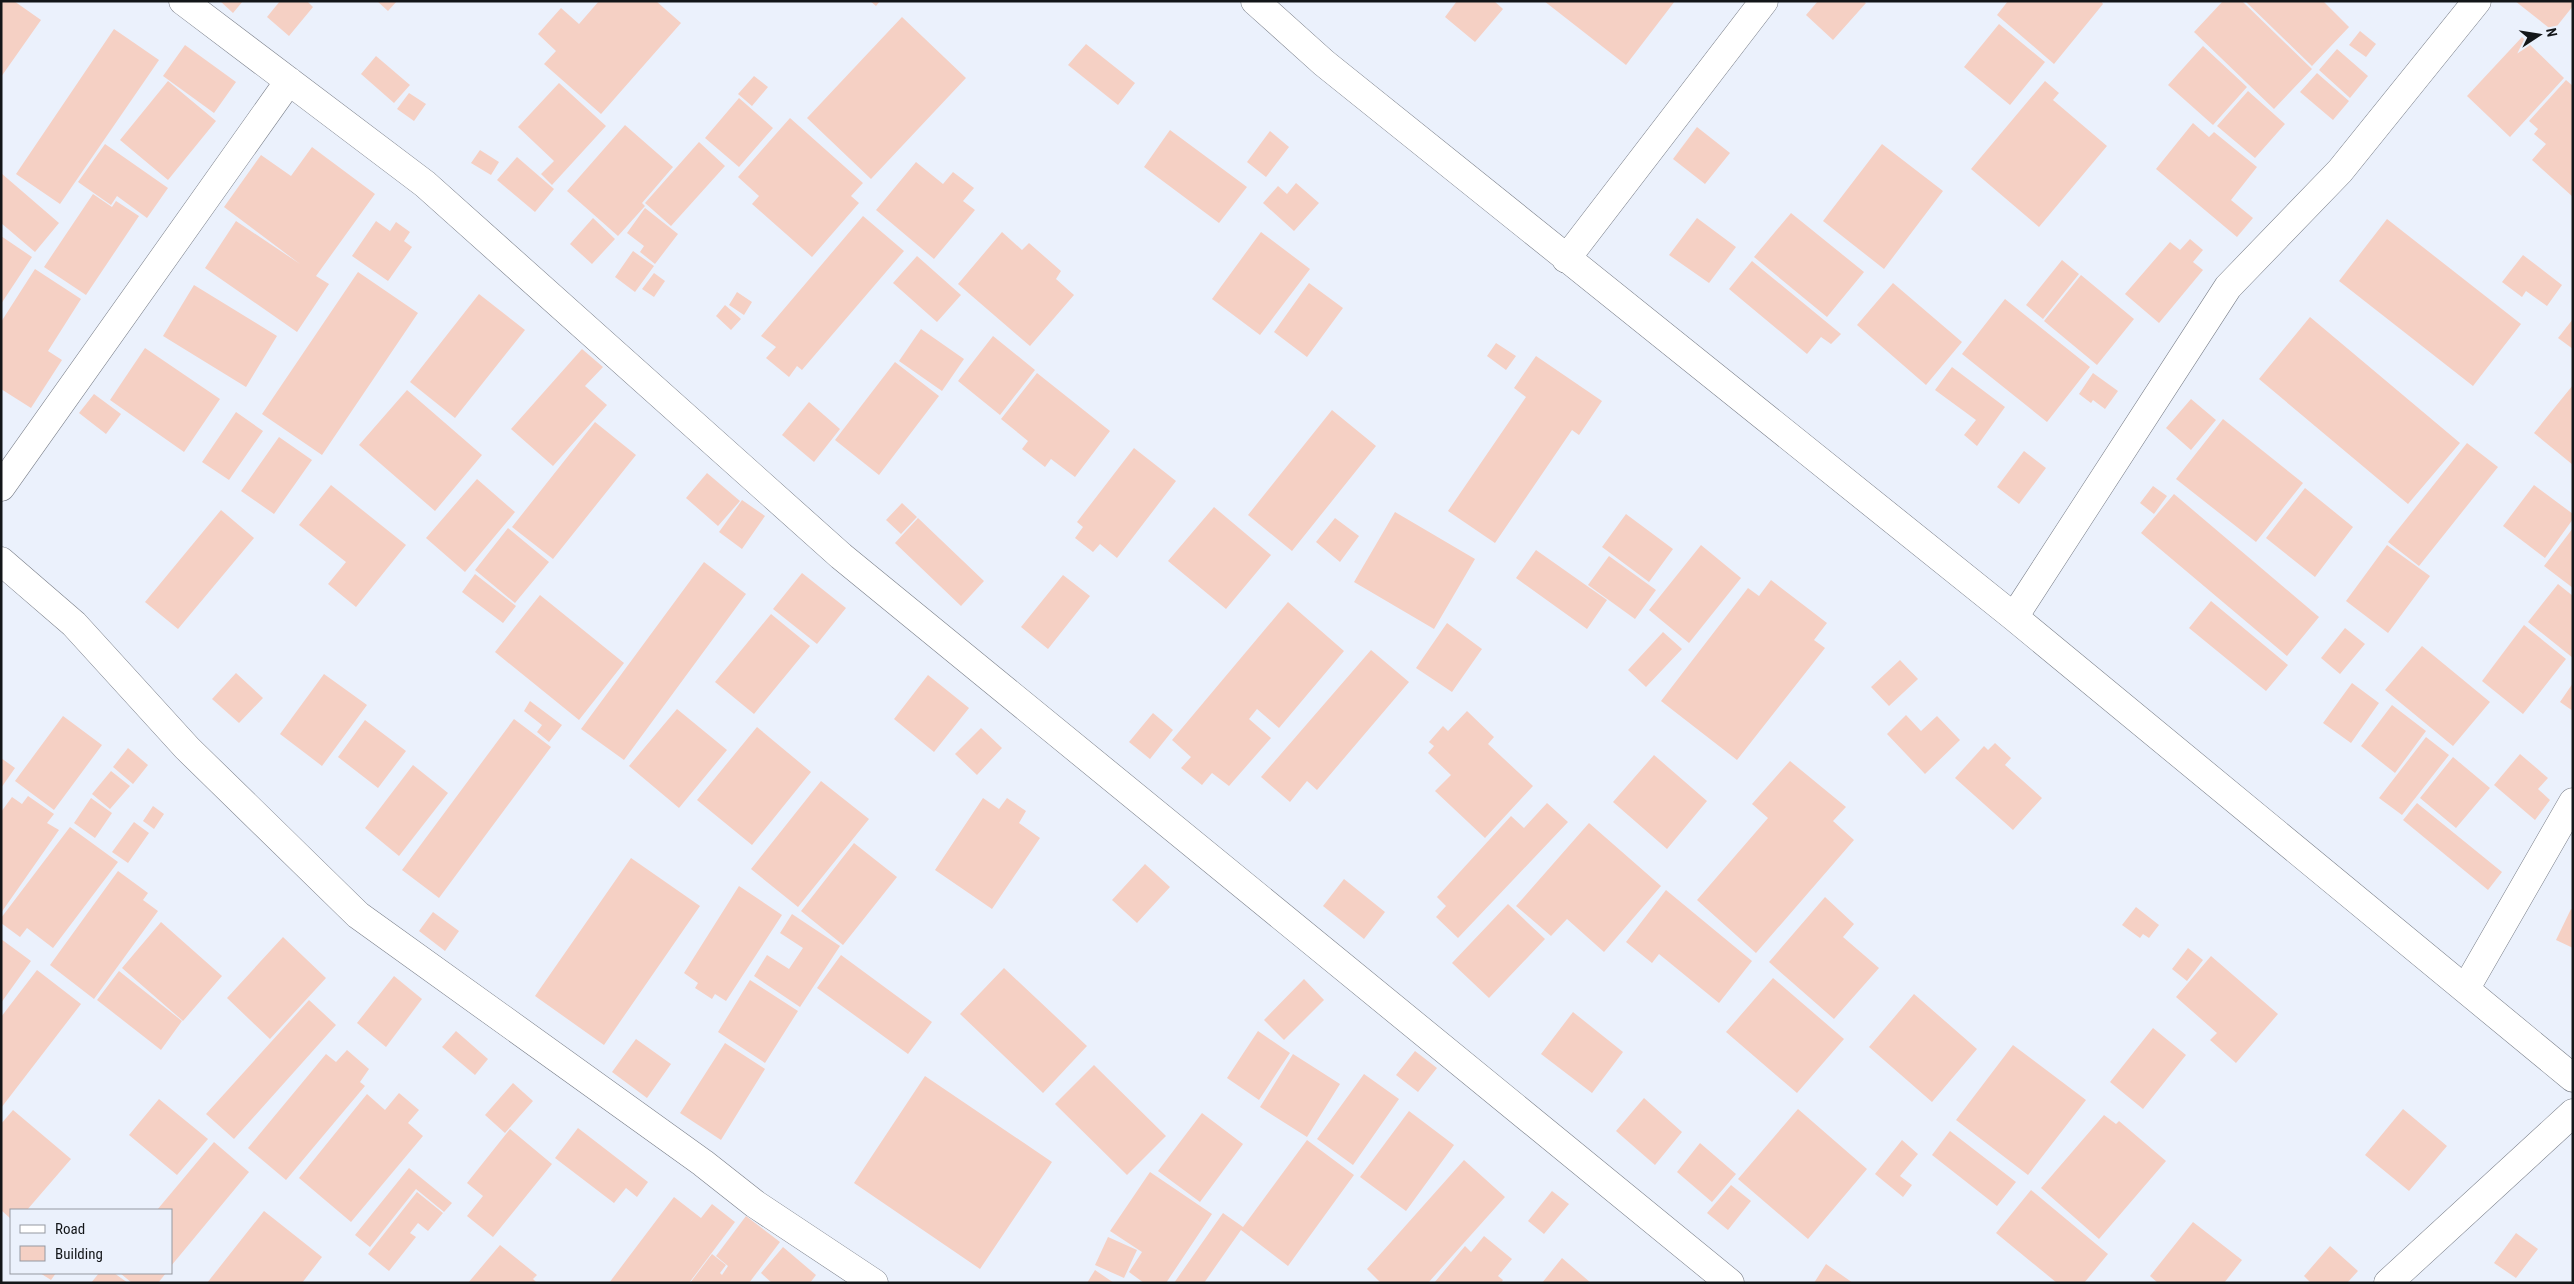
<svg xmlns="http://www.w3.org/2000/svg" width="2574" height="1284" font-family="'Roboto Condensed',sans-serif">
  <rect width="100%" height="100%" fill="#ebf1fc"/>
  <path fill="#f5d0c4" d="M1,1H14L41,20L1,77Z
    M220,1H243L233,13Z
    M280,1H307L313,7L289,36L267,17Z
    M377,1H397L388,11Z
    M599,1H656L681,23L601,114L544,64L556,51L538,34L561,8L579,24Z
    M870,1H880L876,6Z
    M1457,1H1494L1503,9L1475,42L1445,17Z
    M1544,1H1675L1626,65Z
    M1818,1H1863L1866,3L1833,40L1806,15Z
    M2008,1H2101L2103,4L2054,64L1997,15Z
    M2223,1H2242L2312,69L2274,109L2194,32Z
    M2245,1H2323L2349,27L2312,66Z
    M2515,1H2573V6L2553,31Z
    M902,17L966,78L871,179L807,118Z
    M1999,24L2045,62L2010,105L1964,67Z
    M114,29L159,60L60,204L16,174Z
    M2360,31L2376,44L2366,57L2349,45Z
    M2522,37L2564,78L2510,137L2467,96Z
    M1086,44L1135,83L1118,105L1068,65Z
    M185,45L236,82L214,113L163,76Z
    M2203,46L2247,87L2213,125L2168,85Z
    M2337,49L2368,76L2350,98L2319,70Z
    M376,56L410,85L394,103L361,74Z
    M2317,73L2349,101L2333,120L2300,92Z
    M754,76L768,87L752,106L738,94Z
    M2566,80L2573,86V197L2532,160L2546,144L2534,134L2538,129L2529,121Z
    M168,81L216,121L168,180L120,140Z
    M2045,81L2059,93L2053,100L2107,146L2039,227L1971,169Z
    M559,83L606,126L552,185L541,174L554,161L518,127Z
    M2248,91L2285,124L2255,158L2217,126Z
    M409,93L426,104L414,121L397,109Z
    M739,98L773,128L739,167L705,138Z
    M790,118L863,183L851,196L859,203L812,257L752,204L759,196L738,177Z
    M2193,123L2209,137L2214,132L2257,167L2231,200L2253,218L2237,237L2156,169Z
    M625,125L673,167L642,203L645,206L618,236L567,191Z
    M1697,127L1730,153L1705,184L1673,159Z
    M1170,130L1247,187L1219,223L1144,167Z
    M1270,131L1289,147L1266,177L1247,162Z
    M699,142L725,166L671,226L645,203Z
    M105,144L168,188L147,218L117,196L111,205L78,182Z
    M1882,144L1943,191L1884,269L1823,221Z
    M312,147L375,194L316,276L329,284L297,332L205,268L236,221L300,264L224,207L261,155L291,176Z
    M480,150L499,162L491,175L471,163Z
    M517,157L554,189L535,212L497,180Z
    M916,162L943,184L953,172L974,188L963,201L975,210L934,259L876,210Z
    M1,173L59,223L35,252L1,223Z
    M1296,183L1319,203L1294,231L1263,203L1278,186L1287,194Z
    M93,194L112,207L116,201L139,216L86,295L44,267Z
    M645,208L678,234L655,264L640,252L644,246L627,233Z
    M1791,213L1864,272L1827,317L1754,257Z
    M863,216L904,251L802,370L797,366L789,377L766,358L776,347L761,336Z
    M593,218L615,239L592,264L570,244Z
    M1697,218L1736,247L1709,283L1669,255Z
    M2387,219L2521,324L2473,386L2339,281Z
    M376,221L390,231L396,222L410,232L404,241L412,247L388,281L352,256Z
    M1002,232L1022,250L1029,243L1061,271L1056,279L1074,295L1030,346L958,284Z
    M1261,232L1310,269L1260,335L1212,299Z
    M1,236L32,257L1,304Z
    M2190,239L2203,250L2193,262L2203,270L2159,323L2125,294L2170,242L2180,250Z
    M633,251L654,266L635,292L615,277Z
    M2523,255L2562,285L2547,306L2526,291L2522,297L2502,282Z
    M917,256L961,295L937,322L893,283Z
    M2062,260L2079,274L2043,319L2026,305Z
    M1752,261L1841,334L1831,344L1821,337L1807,354L1729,289Z
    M35,269L81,299L48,351L62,360L31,408L1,389V322Z
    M358,272L418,313L322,455L262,414Z
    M654,273L665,281L654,297L642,289Z
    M2081,275L2134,319L2097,365L2044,321Z
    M1309,283L1343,308L1307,357L1274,332Z
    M1893,283L1962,342L1926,385L1857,325Z
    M194,285L277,336L246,387L163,336Z
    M737,292L752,302L744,315L729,305Z
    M479,294L525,330L455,418L410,382Z
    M2005,299L2090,367L2047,422L1962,354Z
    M725,305L741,319L731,330L716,316Z
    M2310,317L2460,443L2408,504L2259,379Z
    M2573,319V349L2558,338Z
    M921,329L964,359L942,391L899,361Z
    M993,336L1035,370L1000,415L958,381Z
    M1496,343L1516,356L1506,370L1487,356Z
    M145,348L220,399L184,452L110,400Z
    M582,349L603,367L585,386L607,405L553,466L511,429Z
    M1536,356L1602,401L1579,435L1572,430L1495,543L1448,511L1526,397L1514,388Z
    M895,362L939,396L879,475L835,440Z
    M1952,367L2005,407L1977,446L1964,435L1976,420L1935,390Z
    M1037,373L1110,431L1075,477L1051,459L1045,467L1022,449L1028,441L1001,419Z
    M2093,373L2118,391L2105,409L2093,400L2091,403L2079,394Z
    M2573,385V465L2534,433Z
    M407,390L482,455L435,511L359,445Z
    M94,394L121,414L106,434L79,413Z
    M2191,399L2216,420L2191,450L2166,428Z
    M809,402L840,429L814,462L782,435Z
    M1332,410L1376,446L1292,551L1248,515Z
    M236,412L263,431L229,480L202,462Z
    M2223,419L2303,483L2256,542L2176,479Z
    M595,422L636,455L553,559L512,527Z
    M279,437L312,460L274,514L241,491Z
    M2467,443L2498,467L2419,566L2388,542Z
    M1134,448L1176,481L1117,558L1100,544L1093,552L1075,538L1083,527L1077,522Z
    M2024,451L2046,468L2019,504L1997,487Z
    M707,473L740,501L718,526L686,498Z
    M477,479L515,512L465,572L426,538Z
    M331,485L406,545L356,607L328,584L346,562L299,525Z
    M2534,485L2573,514V519L2545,558L2503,526Z
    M2153,486L2167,496L2154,514L2140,503Z
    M2305,488L2353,527L2315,577L2266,538Z
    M2174,494L2319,617L2287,656L2141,533Z
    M742,500L765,516L742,549L719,532Z
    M902,503L917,517L901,534L886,520Z
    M1214,507L1271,555L1226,609L1168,561Z
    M221,510L254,538L178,629L145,602Z
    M1395,512L1475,559L1434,629L1354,582Z
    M1626,514L1673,549L1649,582L1602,547Z
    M918,518L984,581L961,606L895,543Z
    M1335,518L1359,536L1340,562L1316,542Z
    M508,528L549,562L515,603L475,570Z
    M2573,528V588L2544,566Z
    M1701,545L1741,578L1689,643L1649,610Z
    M2387,545L2430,576L2388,633L2346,601Z
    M1536,550L1607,600L1587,629L1516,578Z
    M1609,556L1656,590L1635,619L1588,585Z
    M704,562L746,594L624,760L581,729Z
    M802,573L846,608L817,644L773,609Z
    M475,574L516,606L503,623L462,592Z
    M1063,575L1090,596L1048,649L1021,627Z
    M1771,580L1827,623L1814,640L1825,648L1737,760L1661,701L1748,588L1759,596Z
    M2558,584L2573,596V658L2528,622Z
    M540,595L624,663L579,720L495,652Z
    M2211,601L2288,665L2266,691L2189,628Z
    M1288,602L1344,651L1279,728L1257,709L1249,719L1271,738L1229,786L1212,773L1202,785L1181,768L1191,757L1172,740Z
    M771,614L810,646L754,714L715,682Z
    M1447,623L1482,649L1452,692L1416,668Z
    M2524,625L2566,659L2523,714L2482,681Z
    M2345,628L2365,644L2340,674L2321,658Z
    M1663,632L1682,649L1646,687L1628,670Z
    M2422,646L2490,702L2453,746L2385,690Z
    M1371,650L1409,682L1317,790L1307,781L1290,802L1261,777Z
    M1900,660L1918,679L1889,706L1871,687Z
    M236,673L263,698L239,723L212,699Z
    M324,674L367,705L322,766L280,734Z
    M928,675L969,708L934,752L894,719Z
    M2352,683L2379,703L2351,743L2323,723Z
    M2573,683V711L2560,702Z
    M530,701L562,725L549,742L537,732L542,725L524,711Z
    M2392,705L2426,731L2395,773L2361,746Z
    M677,709L727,750L679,808L629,766Z
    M1467,711L1494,737L1488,744L1533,786L1485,838L1435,791L1451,775L1428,753L1434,746L1429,742L1443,726L1448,731Z
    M1153,713L1173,730L1150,759L1129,742Z
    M1906,715L1921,731L1937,716L1960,740L1925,774L1887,734Z
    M63,716L102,745L54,810L15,781Z
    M514,719L551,747L439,898L402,870Z
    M365,720L406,751L378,788L338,757Z
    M757,727L811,772L752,845L697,800Z
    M981,728L1002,748L977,775L955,754Z
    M2426,737L2449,755L2402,815L2379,798Z
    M1995,743L2011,758L2005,765L2042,798L2013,830L1955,778L1984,746L1988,750Z
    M128,748L148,765L133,784L113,767Z
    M2520,754L2548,778L2538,789L2550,800L2535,820L2494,785Z
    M1654,755L1707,801L1667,849L1613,802Z
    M2453,757L2490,788L2456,828L2420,798Z
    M1,758L15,768L1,788Z
    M1790,761L1846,807L1833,821L1854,840L1756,953L1697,900L1768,818L1752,804Z
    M413,765L448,793L399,856L365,828Z
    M111,771L130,786L110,809L92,794Z
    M821,781L869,819L798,907L751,869Z
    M28,796L54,814L47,823L59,830L1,913V812L12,797L22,804Z
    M91,798L112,813L95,838L74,823Z
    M983,798L999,809L1007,798L1026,811L1019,823L1040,838L992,909L935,870Z
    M1547,803L1568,822L1458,938L1436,917L1446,906L1437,897L1511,816L1524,828Z
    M2417,803L2502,872L2488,890L2403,820Z
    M153,806L164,814L154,829L143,821Z
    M134,822L149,833L128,863L112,852Z
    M1589,823L1661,886L1604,952L1567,919L1551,936L1516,906Z
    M70,827L118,862L53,948L27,928L20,937L1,923V918Z
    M854,843L897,877L843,945L801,911Z
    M631,858L700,906L604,1045L535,996Z
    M1145,864L1170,887L1137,923L1112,900Z
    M118,871L148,893L143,900L158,911L94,999L50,965Z
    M1344,879L1385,912L1364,939L1323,906Z
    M739,886L782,915L726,1001L715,994L712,999L695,988L698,983L684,973Z
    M1666,890L1752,961L1719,1003L1659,954L1652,963L1626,942Z
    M1825,897L1854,924L1843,937L1879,968L1834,1019L1769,962Z
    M1508,904L1545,939L1489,998L1452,963Z
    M2136,907L2159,925L2149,938L2143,934L2140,938L2122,925Z
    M2571,909L2573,910V948L2556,940Z
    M433,912L459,931L445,951L419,931Z
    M792,914L840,946L800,1007L754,976L767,955L789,969L803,948L780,933Z
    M161,922L222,976L183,1021L122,968Z
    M283,937L326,978L270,1039L227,998Z
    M1,939L31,961L1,1003Z
    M2188,948L2203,960L2187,981L2172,969Z
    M841,955L932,1022L908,1054L817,988Z
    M2211,956L2278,1014L2236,1063L2210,1040L2217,1033L2176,997Z
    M1004,968L1087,1046L1043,1093L960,1014Z
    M37,970L81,1004L1,1108V1017Z
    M119,971L182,1021L161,1050L97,1000Z
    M394,976L422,999L386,1047L357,1023Z
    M1773,978L1844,1039L1797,1093L1726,1032Z
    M1304,979L1324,1000L1284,1040L1264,1020Z
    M750,980L798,1011L765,1063L718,1032Z
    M1914,994L1977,1049L1932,1102L1869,1047Z
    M309,1000L336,1025L234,1139L206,1114Z
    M1573,1012L1623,1052L1592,1093L1541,1054Z
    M2153,1028L2186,1055L2143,1109L2110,1082Z
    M456,1031L488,1059L475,1075L442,1047Z
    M1258,1031L1290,1053L1259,1100L1227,1078Z
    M636,1039L671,1064L647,1098L612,1072Z
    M725,1043L765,1069L721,1140L680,1113Z
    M2013,1045L2086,1100L2028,1175L1956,1120Z
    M347,1050L369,1069L360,1082L365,1086L286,1180L248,1148L326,1054L336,1062Z
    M1415,1051L1437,1068L1418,1092L1396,1075Z
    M1293,1054L1340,1084L1307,1137L1260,1107Z
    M1094,1065L1166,1136L1127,1175L1055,1104Z
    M1364,1074L1399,1099L1353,1165L1317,1139Z
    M925,1076L1052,1162L980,1269L854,1183Z
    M513,1083L533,1101L505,1133L485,1115Z
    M399,1093L419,1110L408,1123L423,1136L351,1222L299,1178L367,1094L385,1110Z
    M1644,1098L1682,1132L1655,1165L1616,1131Z
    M159,1099L208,1139L177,1175L129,1135Z
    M1798,1109L1867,1169L1808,1239L1738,1179Z
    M2403,1109L2447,1146L2409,1191L2365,1155Z
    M13,1110L71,1159L27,1210H11V1219L1,1210V1124Z
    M1409,1111L1454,1145L1406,1211L1360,1177Z
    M1202,1113L1243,1144L1200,1202L1158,1171Z
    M2104,1115L2116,1124L2119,1121L2166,1161L2099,1239L2041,1188Z
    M578,1128L648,1182L637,1197L626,1188L614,1203L555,1158Z
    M510,1129L552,1164L493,1237L467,1216L483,1196L467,1183Z
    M1950,1131L2016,1182L1997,1206L1932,1155Z
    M1307,1140L1354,1175L1288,1266L1241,1230L1204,1283H1174L1223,1213L1243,1227Z
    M1902,1140L1918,1154L1900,1176L1912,1185L1903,1197L1875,1174Z
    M214,1142L249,1172L171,1266V1210H157Z
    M1700,1143L1736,1174L1712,1202L1677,1172Z
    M1464,1160L1505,1197L1428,1283H1381L1367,1269Z
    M409,1168L452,1203L444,1212L416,1189L370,1247L355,1235Z
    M1150,1172L1212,1214L1166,1283H1144L1129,1272L1142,1252L1110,1231Z
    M1731,1185L1751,1201L1728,1230L1707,1213Z
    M2031,1190L2108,1254L2084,1283H2057L1996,1233Z
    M1552,1191L1569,1204L1544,1234L1528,1221Z
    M417,1192L443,1213L428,1231L418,1223L410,1233L416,1237L389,1271L368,1254Z
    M674,1197L701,1218L712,1204L735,1222L689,1283H609Z
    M264,1211L322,1257L302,1283H207Z
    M746,1216L780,1242L749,1283H690L712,1254L726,1265L720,1273L722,1275L728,1266L716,1256Z
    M2193,1222L2242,1260L2224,1283H2158L2150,1276Z
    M2516,1233L2538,1249L2516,1278L2494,1263Z
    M1484,1236L1512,1259L1498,1276L1503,1280L1501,1283H1434L1465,1246L1471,1252Z
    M1108,1237L1137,1250L1124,1278L1095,1265Z
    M500,1245L537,1275L533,1279L537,1283H468Z
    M2330,1246L2358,1271L2347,1283H2311L2304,1276Z
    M783,1247L816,1275L810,1283H772L761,1273Z
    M1562,1258L1591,1283H1542Z
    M1826,1264L1853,1283H1814Z
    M1095,1270L1114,1283H1087Z
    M40,1273H56L51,1280Z
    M99,1273H114L128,1283H91Z
    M120,1273H166L158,1283H132Z"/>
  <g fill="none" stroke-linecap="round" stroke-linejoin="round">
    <g stroke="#797e88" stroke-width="29">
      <path id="minor" d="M183,1L425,184L841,556L1730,1283
        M1255,1L1324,63L2014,617L2573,1078
        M1566,259L1764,1
        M1,487L289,81
        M1,561L74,624L187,748L358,915L703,1163L755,1204L874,1283
        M2014,617L2228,287L2340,171L2477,1
        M2466,988L2573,802
        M2388,1283L2573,1113"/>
    </g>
    <use href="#minor" stroke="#fff" stroke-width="28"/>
  </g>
  <rect width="2574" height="1284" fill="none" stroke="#131619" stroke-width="5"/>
  <rect x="10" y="1209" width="162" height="65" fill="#ebf1fc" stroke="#9599a1"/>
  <rect x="20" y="1225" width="25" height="8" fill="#ffffff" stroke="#9599a1"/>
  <text x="55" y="1234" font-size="15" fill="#131619">Road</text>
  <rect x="20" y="1246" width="25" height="15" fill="#f5d0c4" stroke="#9599a1"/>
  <text x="55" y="1259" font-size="15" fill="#131619">Building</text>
  <g transform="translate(2539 35) rotate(78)" stroke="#ebf1fc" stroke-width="4" paint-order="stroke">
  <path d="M0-4L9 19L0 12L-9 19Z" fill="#131619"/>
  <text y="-8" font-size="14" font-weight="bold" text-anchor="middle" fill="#131619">N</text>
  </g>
</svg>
